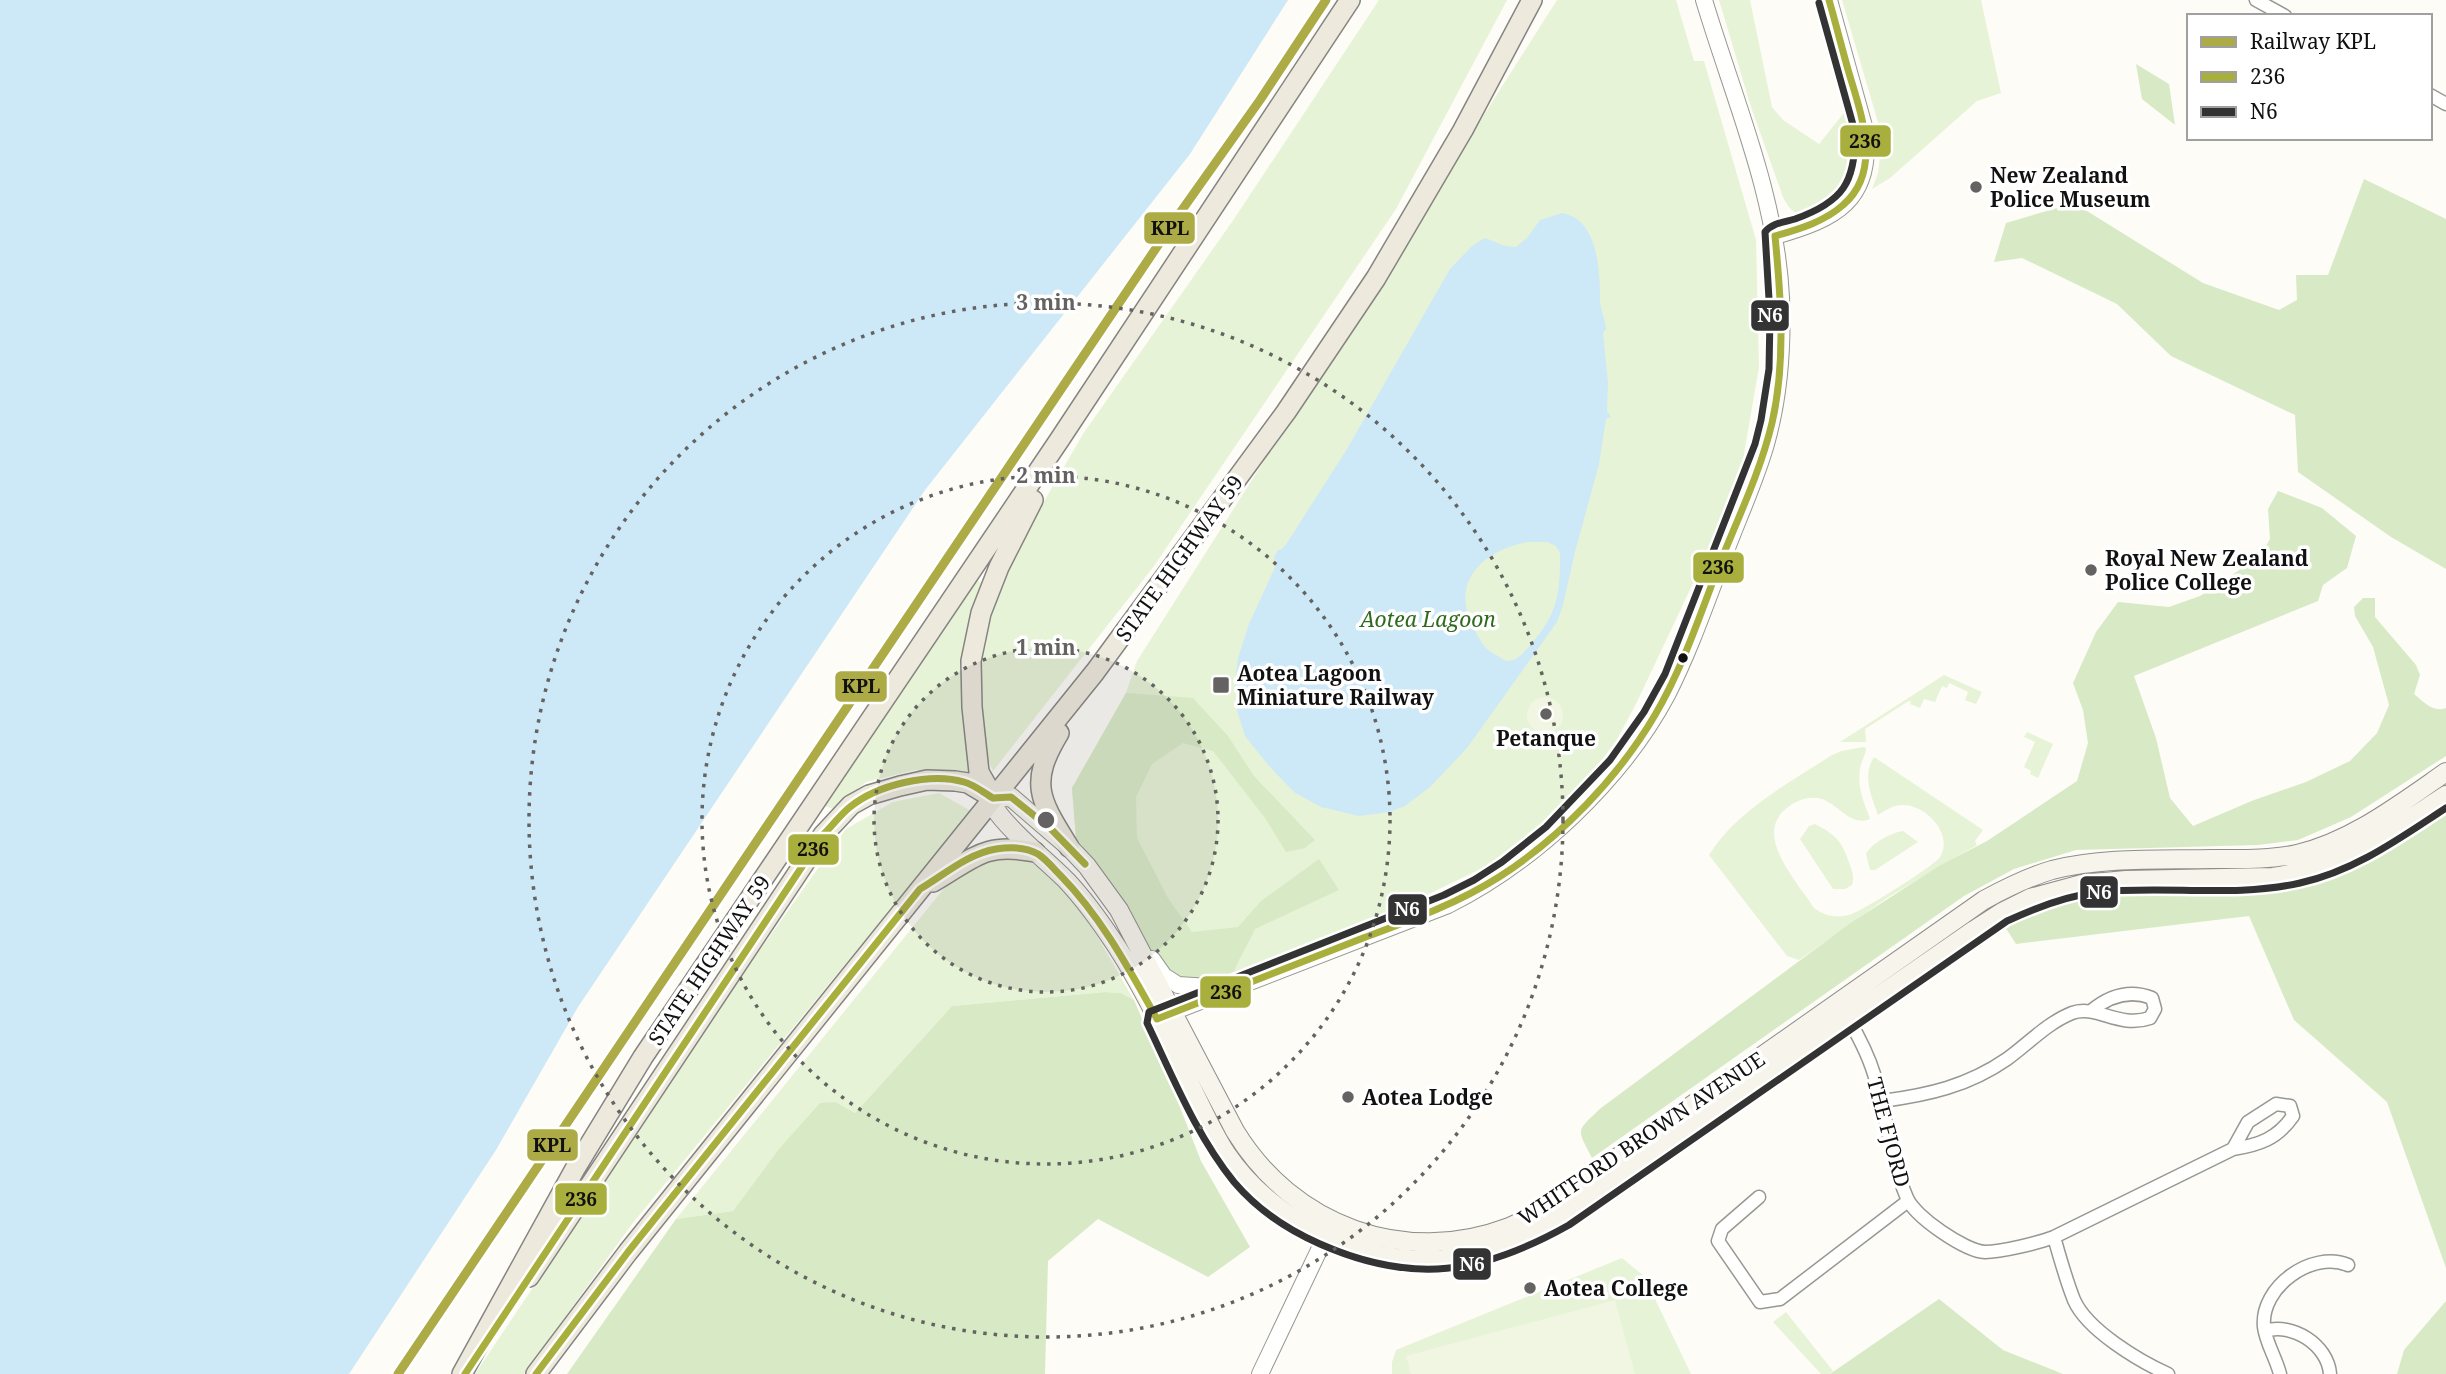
<svg xmlns="http://www.w3.org/2000/svg" width="2446" height="1374" font-family="'Noto Serif',serif">
  <rect width="100%" height="100%" fill="#fdfcf7"/>
  <path fill="#e7f3d7" d="M1379,0H1507L1396,209L1154,566L993,771L983,748L977,713L982,663L993,609L1016,550L1083,434L1234,219Z
    M1557,0H1676L1694,61H1704L1756,240L1759,367L1738,488L1636,704L1616,741L1564,811L1509,855L1355,930L1261,967L1211,982L1155,957L1125,908L1076,838L1072,788L1126,693L1137,661Z
    M1719,0H1750L1772,107L1783,120L1819,144L1847,109C1851,127 1857,145 1852,162C1846,189 1803,242 1783,197L1751,107Z
    M1842,0H1981L2001,93L1977,101L1890,178L1872,189L1878,173L1881,150L1878,122Z
    M974,578L983,584L974,605L962,657L965,726L972,775L915,770L866,782L833,809L823,805Z
    M1944,675L1982,692L1976,704L1965,700L1968,692L1949,683L1947,688L1942,686L1935,702L1924,699L1920,708L1910,704L1911,701L1907,702L1865,729L1866,742H1840Z
    M2027,732L2053,744L2038,778L2030,774L2031,771L2024,767L2035,742L2024,737Z
    M1863,747L1866,748C1866,755 1861,761 1860,769C1857,788 1864,802 1870,819C1851,827 1839,805 1822,799C1811,796 1800,799 1791,805C1749,831 1796,880 1814,908C1825,916 1835,918 1849,915C1861,912 1934,866 1940,857C1954,834 1926,805 1903,805C1893,805 1886,810 1878,815C1871,796 1862,775 1874,757L1983,830L1975,841L1977,845L1887,898L1799,960L1787,956L1709,855C1738,809 1788,784 1832,755L1842,751Z
    M939,793L971,811L632,1224L524,1374H475L736,984L846,829L893,802Z
    M1815,824C1838,836 1843,843 1851,868C1853,874 1854,878 1852,885L1845,889H1833L1800,839L1809,826Z
    M1903,831L1918,842L1875,870H1870L1866,854C1872,843 1890,833 1903,831Z
    M993,856C1003,857 1016,857 1025,860C1071,878 1110,960 1134,1000L1121,993L1105,992L952,1006L855,1113L836,1102L778,1150L733,1211L676,1219L946,886L960,873Z
    M1622,1258L1644,1276L1691,1374H1392V1362L1396,1350Z
    M1786,1312L1833,1371L1830,1374H1821L1773,1322Z"/>
  <path fill="#d8eac5" d="M2136,64L2169,84L2175,125L2142,99Z
    M2364,179L2446,219V569L2391,537L2298,472L2295,415L2171,356L2117,304L2022,258L1994,262L2006,223L2074,203L2203,283L2279,310L2297,300L2296,275H2328Z
    M2278,491L2322,508L2356,536L2347,568L2323,585L2318,601L2134,676L2156,738L2170,798L2193,826L2254,800L2306,782L2350,761L2377,733L2389,705L2373,647L2355,616L2354,607L2363,598H2375V617L2416,665L2420,675L2414,694C2424,702 2433,713 2446,708V756L2351,817L2298,840L2258,845L2076,850L2014,869L1964,896L1592,1158C1576,1127 1576,1132 1601,1108L1849,924L1939,866L1987,841L2077,781L2088,743L2083,710L2073,683L2096,632L2118,602L2169,607L2200,596L2235,573L2261,555L2270,539L2268,509Z
    M1126,693L1193,698L1228,736L1254,776L1315,840L1305,848L1286,852L1265,818L1213,751L1183,743L1152,764L1136,797L1137,838L1168,898L1192,932L1238,927L1261,901L1319,859L1339,890L1255,929C1248,946 1237,959 1233,977L1211,982L1182,981L1155,957L1125,908L1076,838L1072,788Z
    M2446,801V1268L2387,1102L2294,1020L2249,916L2016,944L2000,919L2023,908L2103,886L2283,879Z
    M1105,992L1121,993L1134,1000L1176,1097L1201,1161L1250,1247L1208,1277L1098,1219L1048,1261L1045,1374H567L676,1219L733,1211L778,1150L820,1103L836,1102L855,1113L952,1006Z
    M1939,1299L2003,1350L2063,1374H1830Z
    M2446,1301V1374H2397L2404,1350Z"/>
  <path fill="#f0f6e1" d="M1527 715a18 18 0 1 1 36 0a18 18 0 1 1-36 0Z
    M1615,1300L1635,1374H1411L1406,1356Z"/>
  <path fill="#cde8f7" fill-rule="evenodd" d="M0,0H1288L1190,154L925,490L578,1007L496,1150L349,1374H0Z
    M1562,213C1599,219 1600,273 1600,302C1601,311 1605,319 1606,329L1603,333L1608,383L1607,411L1611,417L1606,419L1599,464L1575,552L1563,605L1557,622L1467,748L1430,787L1405,806L1389,812L1359,816L1321,807L1294,792L1269,766L1245,736L1237,710L1235,683L1238,658L1249,624L1276,565L1274,557L1278,550L1282,549L1287,543L1347,449L1450,269L1472,246L1485,238L1505,246L1516,247L1527,238L1540,220ZM1527,542H1547L1556,546L1560,553C1560,588 1559,611 1536,638C1530,645 1521,658 1513,660C1506,663 1503,659 1498,656C1483,648 1482,643 1474,629C1449,582 1482,551 1527,542Z"/>
  <g fill="none" stroke-linecap="round" stroke-linejoin="round">
    <g stroke="#979795" stroke-width="15">
      <path id="minor" d="M2256,0L2285,16
        M2430,95L2446,104
        M1838,1002C1852,1024 1866,1048 1874,1074C1887,1114 1890,1159 1907,1198C1915,1217 1965,1251 1985,1252C2001,1252 2038,1243 2054,1237L2233,1149C2259,1145 2277,1139 2293,1116L2290,1106L2276,1104L2248,1122L2233,1149
        M1882,1101C1928,1095 1968,1086 2007,1059C2028,1044 2047,1023 2072,1013C2096,1004 2119,1029 2150,1018L2155,1009L2152,998C2129,989 2109,996 2091,1011
        M1759,1197L1722,1229L1718,1241L1760,1302L1780,1299L1908,1201
        M2054,1237C2060,1258 2066,1280 2074,1300C2087,1330 2139,1361 2168,1374
        M2265,1331C2292,1322 2328,1345 2330,1374
        M2280,1374C2276,1358 2266,1343 2264,1327C2260,1287 2312,1250 2348,1265"/>
    </g>
    <g stroke="#979795" stroke-width="18">
      <path id="tertiary" d="M1775,236C1835,219 1873,201 1865,130L1829,0
        M1152,959L1164,976L1178,985L1226,988
        M1162,1016L1448,905C1534,862 1621,781 1667,695C1691,648 1708,597 1727,548C1740,514 1756,479 1766,444C1779,398 1783,344 1781,297C1776,194 1733,97 1704,0
        M1260,1374L1331,1225"/>
    </g>
    <g stroke="#8e8d8b" stroke-width="20">
      <path id="secondary" d="M2446,772C2400,804 2352,841 2297,854C2270,860 2240,859 2212,859C2159,860 2104,857 2052,870C2028,877 2006,888 1984,900L1551,1204C1538,1212 1524,1221 1509,1227C1404,1267 1293,1226 1235,1131L1119,910L1087,866L1069,847L1011,797L993,798C994,802 995,809 998,813C1016,837 1044,858 1066,880C1085,900 1102,924 1117,947C1146,992 1168,1041 1192,1088C1203,1110 1213,1133 1226,1153C1269,1216 1349,1260 1425,1260C1466,1261 1506,1248 1542,1229L1974,930L2002,912L2030,898L2082,884L2126,880L2273,877C2346,865 2386,834 2446,795"/>
    </g>
    <g stroke="#858482" stroke-width="22">
      <path id="primary" d="M1059,733C1028,784 1040,800 1069,847
        M993,797L979,772L972,707L971,661L981,613L999,567L1033,500
        M933,882C975,858 983,842 1035,852
        M529,1277L823,835L851,805L869,795L900,786L927,780L955,781L968,783L993,798
        M462,1374L576,1167L643,1057L1060,439L1350,0
        M536,1374L628,1252L1095,672L1286,412L1376,278L1463,130L1532,0"/>
    </g>
    <use href="#minor" stroke="#fffffe" stroke-width="12"/>
    <use href="#tertiary" stroke="#fffffe" stroke-width="16"/>
    <use href="#secondary" stroke="#f6f4eb" stroke-width="18"/>
    <use href="#primary" stroke="#ede9dc" stroke-width="19"/>
    <g stroke="#fff" stroke-width="12">
      <path id="bus-1" d="M1775,236C1799,229 1824,222 1843,205C1883,171 1861,114 1849,73C1842,49 1836,24 1829,0
        M993,798L1011,797L1051,829L1085,864
        M465,1374L823,835C832,826 840,815 850,807C877,785 930,772 964,782C975,785 984,793 993,798
        M536,1374L628,1252L920,889C944,875 967,854 996,849C1009,847 1026,847 1038,854C1047,860 1054,869 1061,876C1102,918 1129,969 1157,1019C1224,993 1291,967 1358,940C1406,922 1455,905 1499,877C1560,838 1618,778 1655,715C1682,669 1699,618 1718,568C1737,520 1760,473 1772,423C1786,362 1781,298 1775,236"/>
    </g>
    <g stroke="#fff" stroke-width="12">
      <path id="bus-2" d="M1819,3L1855,132C1856,182 1843,202 1795,219C1785,222 1772,223 1765,232L1770,316L1769,369L1761,420L1755,444L1665,674L1644,712L1610,760L1546,827L1502,862L1474,880L1444,895L1149,1012L1147,1023C1173,1077 1196,1135 1234,1182C1257,1209 1288,1230 1320,1244C1413,1285 1482,1274 1569,1225L2007,921C2037,907 2066,896 2098,892C2165,885 2234,898 2300,883C2355,871 2400,838 2446,808"/>
    </g>
    <use href="#bus-1" stroke="#a9af3d" stroke-width="7"/>
    <use href="#bus-2" stroke="#333" stroke-width="7"/>
    <g stroke="#fff" stroke-width="14">
      <path id="rail-1" d="M398,1374L1177,217L1260,100L1326,0"/>
    </g>
    <use href="#rail-1" stroke="#adab45" stroke-width="9"/>
  </g>
  <circle cx="1046" cy="820" r="172" fill="#646362" fill-opacity=".12"/>
  <g fill="none" stroke="#646362" stroke-width="3.5" stroke-dasharray="3.5 7">
    <circle cx="1046" cy="820" r="172"/>
    <circle cx="1046" cy="820" r="344"/>
    <circle cx="1046" cy="820" r="517"/>
  </g>
  <g fill="#646362" stroke="#fff" stroke-width="2.5">
    <circle cx="1976" cy="187" r="7"/>
    <circle cx="2091" cy="570" r="7"/>
    <rect x="1212" y="676" width="18" height="18" rx="3.5"/>
    <circle cx="1546" cy="714" r="7"/>
    <circle cx="1348" cy="1097" r="7"/>
    <circle cx="1530" cy="1288" r="7"/>
  </g>
  <circle fill="#111" stroke="#fff" stroke-width="2.5" cx="1683" cy="658" r="6"/>
  <g text-anchor="middle" dominant-baseline="central" stroke-width="7" stroke-linejoin="round" paint-order="stroke">
    <g font-size="21" font-weight="bold" fill="#111" stroke="#fff" text-anchor="start">
      <text x="1990" y="175">New Zealand<tspan x="1990" dy="24">Police Museum</tspan></text>
      <text x="2105" y="558">Royal New Zealand<tspan x="2105" dy="24">Police College</tspan></text>
      <text x="1237" y="673">Aotea Lagoon<tspan x="1237" dy="24">Miniature Railway</tspan></text>
      <text x="1546" y="738" text-anchor="middle">Petanque</text>
      <text x="1362" y="1097">Aotea Lodge</text>
      <text x="1544" y="1288">Aotea College</text>
    </g>
    <g font-size="21" fill="#111" stroke="#fff">
      <text transform="translate(1179 558) rotate(-54)">STATE HIGHWAY 59</text>
      <text transform="translate(709 960) rotate(-56)">STATE HIGHWAY 59</text>
      <text transform="translate(1889 1132) rotate(75)">THE FJORD</text>
      <text transform="translate(1641 1138) rotate(-34)">WHITFORD BROWN AVENUE</text>
    </g>
    <g font-size="21" font-style="italic" fill="#2f6b1f" stroke="#fff">
      <text x="1428" y="619">Aotea Lagoon</text>
    </g>
  </g>
  <circle cx="1046" cy="820" r="10" fill="#646362" stroke="#fff" stroke-width="3.5"/>
  <g font-size="21" text-anchor="middle" font-weight="bold" fill="#646362" stroke="#fff" stroke-width="7" stroke-linejoin="round" paint-order="stroke">
    <text x="1046" y="310">3 min</text>
    <text x="1046" y="483">2 min</text>
    <text x="1046" y="655">1 min</text>
  </g>
  <g stroke="#fff" stroke-width="2.5">
    <rect x="1839" y="124" width="53" height="34" rx="7" fill="#a9af3d"/>
    <rect x="1143" y="211" width="53" height="34" rx="7" fill="#adab45"/>
    <rect x="1750" y="299" width="40" height="33" rx="7" fill="#333"/>
    <rect x="1692" y="551" width="53" height="33" rx="7" fill="#a9af3d"/>
    <rect x="834" y="670" width="54" height="33" rx="7" fill="#adab45"/>
    <rect x="787" y="833" width="53" height="33" rx="7" fill="#a9af3d"/>
    <rect x="2079" y="875" width="40" height="34" rx="7" fill="#333"/>
    <rect x="1387" y="893" width="41" height="33" rx="7" fill="#333"/>
    <rect x="1199" y="975" width="53" height="34" rx="7" fill="#a9af3d"/>
    <rect x="526" y="1128" width="53" height="34" rx="7" fill="#adab45"/>
    <rect x="554" y="1182" width="54" height="34" rx="7" fill="#a9af3d"/>
    <rect x="1452" y="1247" width="40" height="34" rx="7" fill="#333"/>
  </g>
  <g font-size="19" text-anchor="middle" font-weight="bold" fill="#fff">
    <text x="1770" y="322">N6</text>
    <text x="2099" y="899">N6</text>
    <text x="1407" y="916">N6</text>
    <text x="1472" y="1271">N6</text>
  </g>
  <g font-size="19" text-anchor="middle" font-weight="bold" fill="#111">
    <text x="1865" y="148">236</text>
    <text x="1170" y="235">KPL</text>
    <text x="1718" y="574">236</text>
    <text x="861" y="693">KPL</text>
    <text x="813" y="856">236</text>
    <text x="1226" y="999">236</text>
    <text x="552" y="1152">KPL</text>
    <text x="581" y="1206">236</text>
  </g>
  <rect x="2187" y="14" width="245" height="126" fill="#ffffff" stroke="#a0a0a0" stroke-width="2"/>
  <rect x="2201" y="37" width="35" height="10" fill="#adab45" stroke="#a0a0a0" stroke-width="2"/>
  <text x="2250" y="49" font-size="21" fill="#111111">Railway KPL</text>
  <rect x="2201" y="72" width="35" height="10" fill="#a9af3d" stroke="#a0a0a0" stroke-width="2"/>
  <text x="2250" y="84" font-size="21" fill="#111111">236</text>
  <rect x="2201" y="107" width="35" height="10" fill="#333333" stroke="#a0a0a0" stroke-width="2"/>
  <text x="2250" y="119" font-size="21" fill="#111111">N6</text>
</svg>
